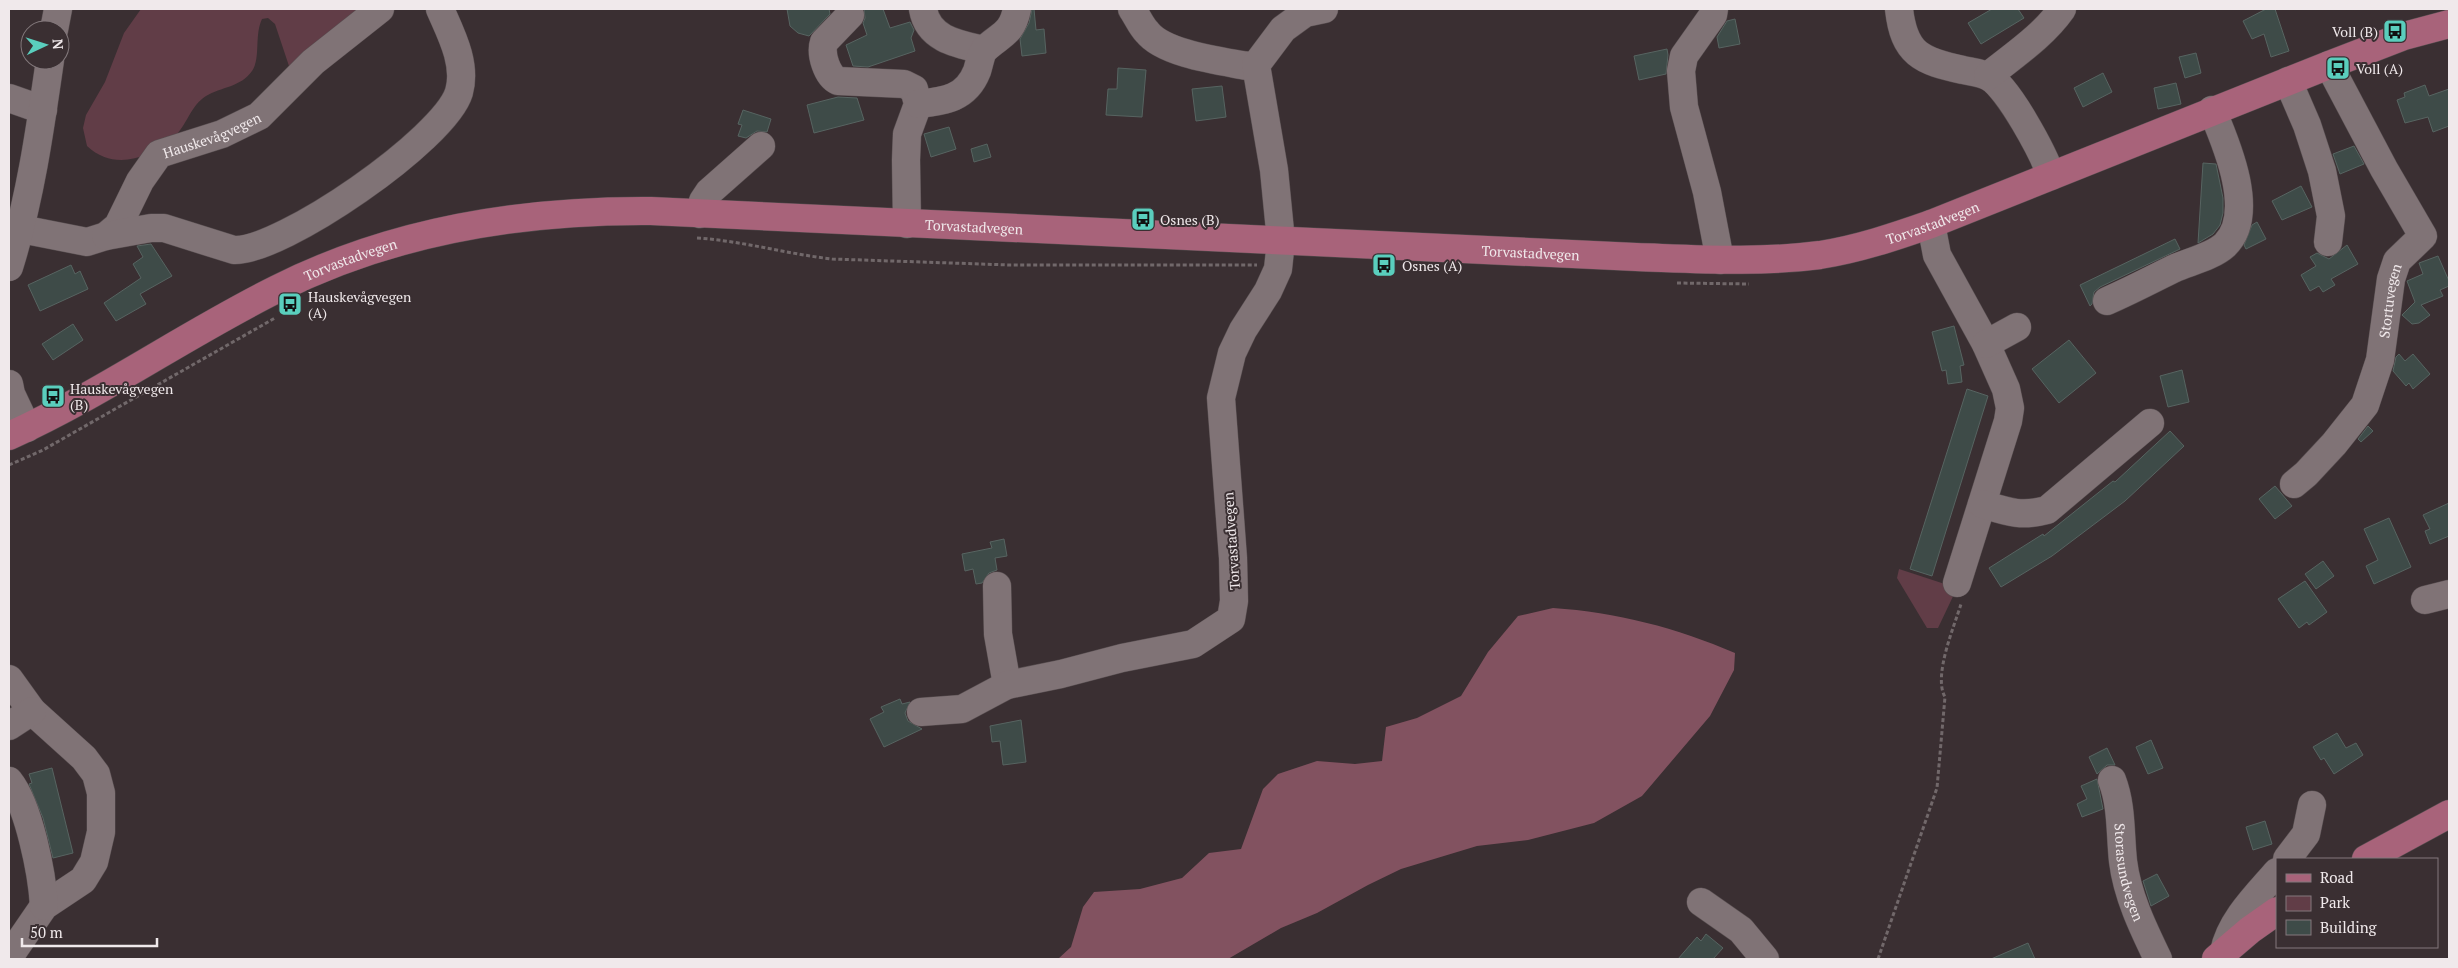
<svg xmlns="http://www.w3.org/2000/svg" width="2458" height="968" font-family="'PT Serif',serif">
  <rect width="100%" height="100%" fill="#3a2f32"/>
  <path fill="#613d47" d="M141,9H363L295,68L289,66L275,24L268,18L262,19C254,36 261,58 252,71C241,87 221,87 206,96C190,106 187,126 173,138C147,159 114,171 87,146L83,128L86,115L105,82L124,33Z
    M1899,569L1957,588L1938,628H1927L1897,578Z"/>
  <path fill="#825260" d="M1553,608C1616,612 1677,628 1735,653L1734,670L1710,716L1642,796L1594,823L1528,840L1477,846L1401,869L1368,885L1317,913L1281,928L1228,959H1058L1071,947L1083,907L1094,892L1140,889L1182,878L1209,853L1241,849L1263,789L1278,774L1317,761L1355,764L1382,761L1386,727L1417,718L1461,696L1488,652L1518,616Z"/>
  <path fill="#3e4b48" stroke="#576461" d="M787,9H829L830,14L809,36L798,33L790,26Z
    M864,9H883L890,28L910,22L914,30L911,38L915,51L868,67L853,66L846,45L867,35L863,23L865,18Z
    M1032,9H1034L1036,30L1044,29L1046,53L1022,56L1020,39L1029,23Z
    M1992,9H2018L2024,18L1981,44L1968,23Z
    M2266,9H2275L2289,51L2271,57L2264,34L2252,39L2243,21Z
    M1735,19L1740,44L1719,48L1717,37L1727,21Z
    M1667,49L1668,55L1666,74L1639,80L1634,56Z
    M2196,53L2201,73L2185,78L2179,57Z
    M1118,68L1146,70L1142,117L1106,115L1108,89H1117Z
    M2103,73L2112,92L2083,107L2074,88Z
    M2176,83L2181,104L2158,109L2154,88Z
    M2425,85L2429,96L2449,89V126L2433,132L2428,117L2405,123L2397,100L2405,97L2404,93Z
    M1222,86L1226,117L1196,121L1192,89Z
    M838,97L857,98L864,120L814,133L807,105Z
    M743,110L771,119L767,132L757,131L746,138L738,136L742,125L738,124Z
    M949,127L956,149L931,157L924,134Z
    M987,144L991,157L974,162L971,149Z
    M2354,146L2364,164L2340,174L2333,154Z
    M2203,163L2216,164L2223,198V213L2220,225L2213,234L2198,243Z
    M2301,186L2312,207L2282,220L2272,201Z
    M2257,222L2266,239L2246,249L2244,245L2252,225Z
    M2175,239L2180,249L2100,287L2094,292L2092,304L2090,306L2080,285Z
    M151,244L172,276L140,294L146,304L116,321L104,303L141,278L133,264L143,257L137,246Z
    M2347,245L2358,264L2331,279L2335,285L2323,292L2319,286L2310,291L2301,275L2316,266L2310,257L2317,253L2329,259Z
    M2438,256L2449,281V286L2440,290L2443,296L2421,305L2430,315L2419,323L2412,324L2402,315L2415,302L2407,281L2423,274L2419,263Z
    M71,265L75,274L80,271L88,289L40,311L28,285Z
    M73,324L83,340L53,360L42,344Z
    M1954,326L1964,365L1960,366L1962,382L1948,384L1946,370L1942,371L1932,332Z
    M2069,340L2096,373L2059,403L2032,369Z
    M2399,354L2405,361L2413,354L2430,374L2413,389L2409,383L2406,386L2393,371L2396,357Z
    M2182,370L2189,402L2168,407L2160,376Z
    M1967,389L1988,396L1932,576L1910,569Z
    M2368,426L2373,431L2361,442L2358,439Z
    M2170,431L2184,446L2125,501L2052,556L2001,587L1989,568L2043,534L2044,536L2113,481L2115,482Z
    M2275,486L2292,506L2275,519L2259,499Z
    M2449,503V536L2430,544L2425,531L2430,529L2423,515Z
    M2389,518L2411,567L2374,584L2366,566L2378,560L2364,529Z
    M1004,539L1007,556L995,558L997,570L989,573L982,583L976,584L973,569L965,571L962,554L992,548L990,542Z
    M2323,561L2334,576L2316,589L2305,574Z
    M2305,581L2327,612L2309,625L2307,622L2299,628L2278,599Z
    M900,699L902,704L910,702L905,713L908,721L922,729L884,747L870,719L884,712L881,707Z
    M1021,720L1026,762L1003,765L1000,741L992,742L990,726Z
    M2337,733L2346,748L2356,743L2363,755L2334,774L2324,758L2321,760L2313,747Z
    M2151,740L2163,768L2148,774L2136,747Z
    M2107,748L2115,765H2107L2097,774L2089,757Z
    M52,768L73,853L53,858L43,818L29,784L32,783L29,774Z
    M2097,779L2103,809L2082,817L2077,804L2087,799L2081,786Z
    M2265,821L2272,844L2253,850L2246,827Z
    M2157,874L2169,896L2151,906L2143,881Z
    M1706,934L1723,948L1713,959H1678L1697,937L1701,941Z
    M2028,943L2035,959H1991Z"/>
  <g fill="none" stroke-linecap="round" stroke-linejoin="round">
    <g stroke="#574e50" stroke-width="29">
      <g id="minor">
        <path d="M923,9C928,39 957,44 984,50"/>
        <path d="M1132,9C1137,16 1141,26 1147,32C1164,54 1221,61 1247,66L1256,65"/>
        <path d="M1714,9L1713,15L1684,56L1681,71L1684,107L1707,192L1720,260"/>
        <path d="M1899,9C1904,54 1921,61 1963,70C1971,72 1982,73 1989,77C2008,87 2044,154 2051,176"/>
        <path d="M850,15L824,42C820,54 827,76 838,81L904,84L914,89L918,104L907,134L906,160L907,224"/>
        <path d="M54,30L58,9"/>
        <path d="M1988,76C2014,55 2043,36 2062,9"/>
        <path d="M2288,81L2307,125L2322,171L2331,216L2328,242"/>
        <path d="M9,98L43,110"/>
        <path d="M918,104C944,101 966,99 977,71C979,65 981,53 985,49C1001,34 1012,34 1017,9"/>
        <path d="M700,214L703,201L709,192L761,146"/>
        <path d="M1931,224L1937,255L1986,344L2006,389L2010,408L2008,421L1957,583"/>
        <path id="s1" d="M21,229L87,242L106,236L118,226L140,181L159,154L222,134L259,116L313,62L380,9"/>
        <path d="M106,236L151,228H164L234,250C281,252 445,139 459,92C467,64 451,34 440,9"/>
        <path d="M9,267C30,200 40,130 50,60"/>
        <path d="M2107,301C2130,291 2151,280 2173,269C2188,262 2212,257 2225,245C2257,214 2226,143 2212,110"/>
        <path d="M1986,344L2017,327"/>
        <path d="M9,384L11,394L27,428"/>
        <path id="s2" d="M2294,484L2306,474L2334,444L2365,405L2380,360L2391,279L2397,261L2423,236L2384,169L2329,65"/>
        <path d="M1982,504C2008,512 2021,517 2047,510L2150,423"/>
        <path d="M997,586L998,634L1007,685"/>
        <path d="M2425,600L2449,594"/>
        <path d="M9,679L32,711L84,758L96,774L101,793V832L94,862L83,880L44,906L9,957"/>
        <path d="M921,712L962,709L1007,685L1061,674L1122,658L1193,644L1231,619L1234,601L1233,558L1221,398L1232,353L1243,330L1268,291L1278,269L1281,241L1274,170L1256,65L1283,29L1305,13L1324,9"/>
        <path d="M9,726L32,711"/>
        <path id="s3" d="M2112,780C2122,806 2120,833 2123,861C2127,895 2143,928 2158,959"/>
        <path d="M9,781C29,806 42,873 44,906"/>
        <path d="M2287,859L2306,834L2312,805"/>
        <path d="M1701,902L1741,930L1765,959"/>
        <path d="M2224,952C2230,921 2257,895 2277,872"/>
      </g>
    </g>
    <g stroke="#574e50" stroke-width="29">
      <g id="major">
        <path id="s4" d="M9,436C102,394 186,334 277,289C394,230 521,210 651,211L1636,257C1697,259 1759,263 1820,255C1858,249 1894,237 1931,224L2329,65L2404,36L2449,24"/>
        <path d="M2366,859L2449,814"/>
        <path d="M2216,959L2250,930L2277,911"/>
      </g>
    </g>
    <path stroke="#71686a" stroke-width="3" stroke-dasharray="4 2.5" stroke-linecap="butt" d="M697,238C743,241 787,254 832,259L1010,265H1257
      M1677,283L1749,284
      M9,465L43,450L275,318
      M1878,959L1937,788L1945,697C1933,676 1954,627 1961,604"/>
    <use href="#minor" stroke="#807376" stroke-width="28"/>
    <use href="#major" stroke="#a8637a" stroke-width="28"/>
  </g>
  <defs>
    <g id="bus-square" transform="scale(1.25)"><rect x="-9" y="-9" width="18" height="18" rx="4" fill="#5acebd" stroke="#3a2f32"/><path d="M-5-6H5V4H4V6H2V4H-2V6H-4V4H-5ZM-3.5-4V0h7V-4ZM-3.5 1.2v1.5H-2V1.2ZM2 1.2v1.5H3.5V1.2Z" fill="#111"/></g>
  </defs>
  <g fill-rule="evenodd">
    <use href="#bus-square" x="2395" y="31"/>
    <use href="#bus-square" x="2338" y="68"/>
    <use href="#bus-square" x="1143" y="219"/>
    <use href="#bus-square" x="1384" y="265"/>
    <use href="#bus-square" x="290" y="304"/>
    <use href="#bus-square" x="53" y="396"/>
  </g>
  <g text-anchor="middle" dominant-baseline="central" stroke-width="4" stroke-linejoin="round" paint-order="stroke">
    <g font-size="14" fill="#f0e9eb" stroke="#3a2f32" text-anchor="start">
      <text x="2378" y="31" text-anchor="end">Voll (B)</text>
      <text x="2356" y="68">Voll (A)</text>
      <text x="1160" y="219">Osnes (B)</text>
      <text x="1402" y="265">Osnes (A)</text>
      <text x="308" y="296">Hauskevågvegen<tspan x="308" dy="16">(A)</tspan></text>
      <text x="70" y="388">Hauskevågvegen<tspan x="70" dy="16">(B)</tspan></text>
    </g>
    <g font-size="14" fill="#f0e9eb" stroke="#3a2f32">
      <text stroke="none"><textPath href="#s1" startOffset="242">Hauskevågvegen</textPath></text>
      <text stroke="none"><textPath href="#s4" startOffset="1979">Torvastadvegen</textPath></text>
      <text stroke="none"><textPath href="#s4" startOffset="1015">Torvastadvegen</textPath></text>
      <text stroke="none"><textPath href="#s4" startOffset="1572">Torvastadvegen</textPath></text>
      <text stroke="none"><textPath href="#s4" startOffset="385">Torvastadvegen</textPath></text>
      <text stroke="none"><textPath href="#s2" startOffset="214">Stortuvegen</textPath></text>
      <text transform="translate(1231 541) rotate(-94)">Torvastadvegen</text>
      <text stroke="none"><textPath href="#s3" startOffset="94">Storasundvegen</textPath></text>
    </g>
  </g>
  <rect width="2458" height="968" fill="none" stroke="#f0e9eb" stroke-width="20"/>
  <rect x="2276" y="858" width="162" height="90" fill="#3a2f32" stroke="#83797c"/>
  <rect x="2286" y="874" width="25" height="8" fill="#a8637a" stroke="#83797c"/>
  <text x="2320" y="883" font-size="15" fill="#f0e9eb">Road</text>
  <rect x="2286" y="896" width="25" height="15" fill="#613d47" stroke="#83797c"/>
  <text x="2320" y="908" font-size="15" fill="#f0e9eb">Park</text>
  <rect x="2286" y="920" width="25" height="15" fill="#3e4b48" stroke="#83797c"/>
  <text x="2320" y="933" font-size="15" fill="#f0e9eb">Building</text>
  <g transform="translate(45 45) rotate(86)"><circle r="24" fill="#3a2f32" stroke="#83797c"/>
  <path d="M0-4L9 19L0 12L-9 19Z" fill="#5acebd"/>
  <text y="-8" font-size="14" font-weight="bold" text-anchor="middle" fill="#f0e9eb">N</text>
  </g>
  <path d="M22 938v8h135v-8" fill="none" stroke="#f0e9eb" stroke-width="2.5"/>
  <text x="30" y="938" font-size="15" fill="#f0e9eb" stroke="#3a2f32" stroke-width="4" paint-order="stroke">50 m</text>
</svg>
